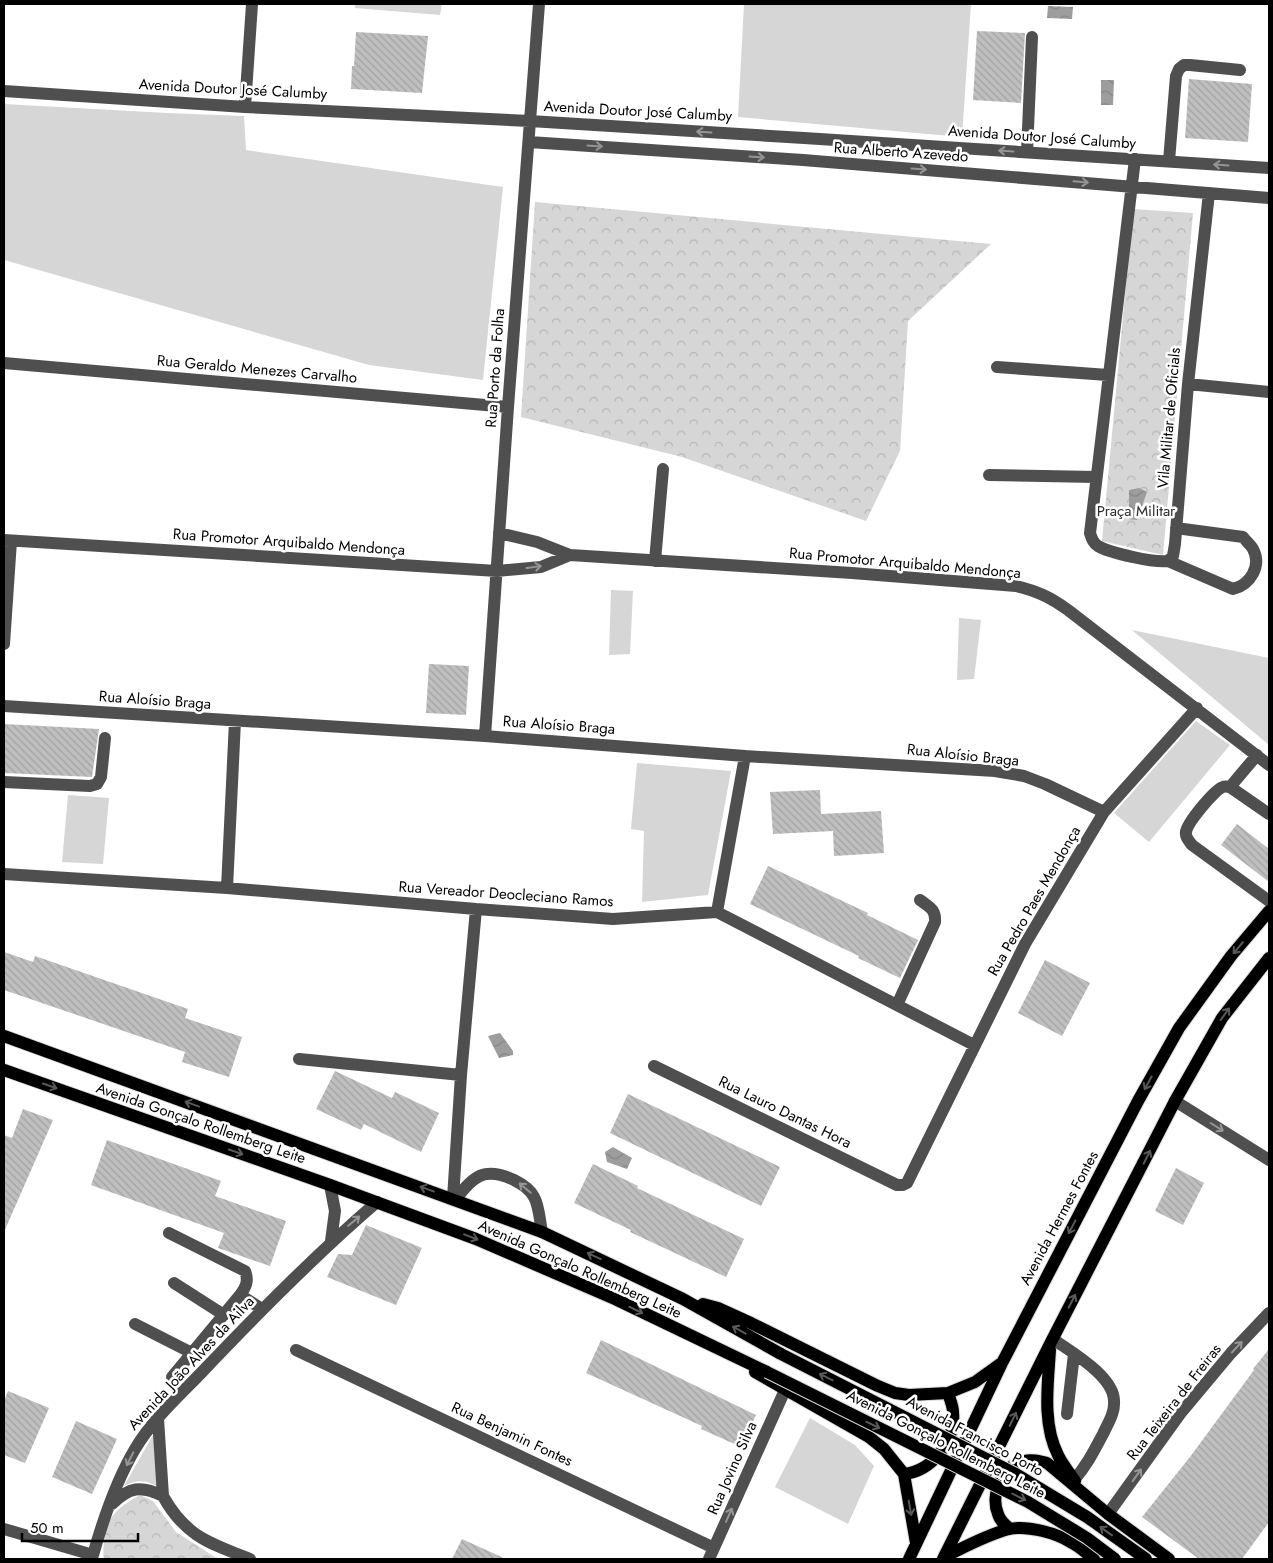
<svg xmlns="http://www.w3.org/2000/svg" width="1273" height="1563" font-family="Jost,sans-serif">
  <defs>
    <pattern id="forest-crowns" width="20" height="18" patternUnits="userSpaceOnUse" patternTransform="scale(1.25)"><rect width="20" height="18" fill="#d6d6d6"/><path d="M2 6a3 3 0 1 1 6 0M12 15a3 3 0 1 1 6 0" fill="none" stroke="#b6b6b6"/></pattern>
    <pattern id="water-waves" width="16" height="10" patternUnits="userSpaceOnUse" patternTransform="scale(1.25)"><rect width="16" height="10" fill="#9d9d9d"/><path d="M0 5q4-4 8 0t8 0" fill="none" stroke="#858585"/></pattern>
    <pattern id="building-back-hatch" width="6" height="6" patternUnits="userSpaceOnUse" patternTransform="scale(1.25)"><rect width="6" height="6" fill="#bfbfbf"/><path d="M-1 5l2 2M0 0l6 6M5-1l2 2" fill="none" stroke="#a2a2a2"/></pattern>
  </defs>
  <rect width="100%" height="100%" fill="#fff"/>
  <path fill="#d6d6d6" d="M355,4H442L440,15L355,8Z
    M744,4H971L962,137L738,117Z
    M4,104L167,113L244,116L246,150L503,187L483,380L369,365L4,260Z
    M611,590L633,591L630,654L609,655Z
    M959,618L981,620L974,679L957,680Z
    M1132,630L1269,658V745Z
    M1196,721L1230,745L1149,842L1114,813Z
    M637,763L731,771L708,895L642,902L644,831L631,829Z
    M68,795L109,798L103,864L62,862Z
    M810,1418L855,1445L874,1466L848,1524L775,1487Z
    M153,1435L158,1487C145,1479 137,1480 124,1486Z"/>
  <path fill="url(#forest-crowns)" d="M535,202L991,244L908,321L900,451L866,521L682,457L521,417Z
    M1133,209L1193,213L1163,555L1102,541Z
    M140,1495L153,1501L176,1532L215,1557L221,1559H104C103,1554 103,1549 104,1543C105,1518 118,1507 140,1495Z"/>
  <path fill="url(#water-waves)" d="M1048,6L1073,7L1072,19L1047,18Z
    M1101,80H1114L1113,105H1101Z
    M1139,488L1147,492L1137,520L1129,519V490Z
    M500,1033L513,1051V1055L499,1058L488,1036Z
    M613,1147L632,1158L627,1169L607,1162L605,1152Z"/>
  <path fill="url(#building-back-hatch)" d="M977,31L1025,33L1021,103L973,100Z
    M356,32L428,36L422,93L351,89L352,66H354Z
    M1189,79L1252,84L1248,142L1185,138Z
    M429,664L469,666L466,715L426,713Z
    M4,724L99,729L92,777L4,773Z
    M820,790L821,814L881,811L884,853L834,856L833,831L773,834L770,792Z
    M1237,824L1269,849V882L1221,845Z
    M768,866L868,913L867,915L918,940L900,978L858,958L859,956L750,904Z
    M4,952L33,962L35,956L188,1009L185,1018L242,1037L229,1077L182,1062L185,1052L4,990Z
    M1045,960L1090,983L1062,1036L1018,1013Z
    M335,1071L392,1098L395,1092L439,1113L421,1152L364,1124L361,1130L316,1109Z
    M628,1094L780,1167L761,1206L610,1133Z
    M23,1109L53,1120L4,1232V1135L12,1138Z
    M107,1140L221,1181L215,1196L286,1221L270,1266L218,1248L224,1233L91,1185Z
    M593,1164L638,1186L637,1188L744,1239L726,1277L630,1232L631,1230L574,1203Z
    M1176,1168L1204,1183L1183,1225L1155,1211Z
    M366,1225L422,1248L396,1305L327,1277L338,1254L352,1255Z
    M601,1340L756,1415L741,1447L701,1429L702,1426L586,1373Z
    M1269,1349V1522L1242,1559H1199L1142,1517L1190,1457L1254,1370L1253,1369Z
    M8,1391L49,1408L25,1463L4,1455V1401Z
    M76,1421L117,1439L92,1494L52,1477Z
    M462,1539L506,1559H452Z"/>
  <g fill="none" stroke-linecap="round" stroke-linejoin="round">
    <g stroke="#dbdbdb" stroke-width="14">
      <path id="major" d="M4,1036L542,1232L683,1299L781,1354
        M4,1070L330,1185L476,1239L615,1299L767,1372
        M703,1304L718,1308L751,1323L878,1386L895,1393L909,1395L948,1393L975,1382L1000,1364
        M1050,1350C1048,1383 1042,1424 1058,1455C1062,1464 1069,1472 1075,1481
        M755,1372L869,1437L884,1449L904,1474L916,1543
        M904,1474C932,1471 956,1441 953,1412C953,1406 950,1399 948,1393
        M1010,1529C1005,1525 1000,1521 998,1514C990,1495 1002,1465 1024,1461C1032,1459 1039,1461 1047,1463L1108,1514L1169,1559
        M944,1557C965,1547 986,1535 1009,1529C1027,1525 1057,1533 1072,1543C1080,1547 1087,1554 1094,1559
        M909,1559L1002,1363L1138,1101L1179,1028L1231,956L1269,911
        M943,1559L1050,1344L1175,1101L1222,1018L1269,958"/>
    </g>
    <path stroke="#4f4f4f" stroke-width="12" d="M4,91L245,107L530,121L804,138L1269,168
      M245,107L252,4
      M529,142L803,160L1269,198
      M1027,152L1032,37
      M1135,159L1090,533C1092,539 1093,543 1098,546C1110,553 1154,563 1168,561L1173,556L1175,544L1188,384L1209,193
      M1169,161L1176,76L1179,69L1184,65H1190L1240,70
      M4,363L508,407
      M997,367L1108,375
      M1188,384L1269,392
      M989,475L1096,477
      M499,533L537,542L570,555L852,573L1016,586C1037,591 1050,597 1068,610L1269,765
      M4,540L497,571L541,567L570,555
      M655,561L663,469
      M1168,561L1233,589C1250,585 1262,566 1253,549C1251,545 1246,541 1243,537L1176,528
      M4,644L11,541
      M4,706L485,736L745,756L995,771L1024,776L1045,784L1104,812
      M485,736L508,407L539,4
      M4,782L90,786L97,784L101,777L105,738
      M1230,787L1257,755
      M1269,814L1230,787C1228,787 1225,786 1223,787C1215,789 1187,823 1186,832C1185,837 1189,841 1192,845L1269,901
      M4,874L227,888L476,909L613,919L717,912L974,1045
      M227,888L235,721
      M717,912L745,756
      M897,1005L935,922C936,909 929,907 920,900
      M299,1059L461,1075
      M654,1066L897,1185H903L907,1183L1025,944L1104,812L1197,708
      M1175,1101L1269,1160
      M330,1185L335,1211L331,1241
      M453,1198L461,1075L476,909
      M456,1199C473,1176 485,1166 514,1180C522,1184 530,1189 534,1197C539,1205 540,1222 542,1232
      M169,1233L245,1271C249,1281 246,1287 240,1295
      M174,1283L224,1315
      M135,1324L192,1353
      M1053,1339C1071,1352 1114,1376 1114,1401C1115,1413 1108,1423 1103,1434C1094,1451 1087,1465 1074,1480
      M296,1350L714,1548
      M172,1377L240,1295L262,1309
      M1067,1414L1074,1354
      M158,1419L163,1496C185,1536 209,1543 250,1559
      M112,1504C129,1487 141,1485 163,1496
      M1108,1514L1180,1414L1231,1353L1269,1313
      M4,1529L93,1555
      M93,1555C103,1520 116,1481 135,1449C152,1420 179,1396 202,1372C258,1313 315,1255 377,1202
      M709,1559L785,1390"/>
    <use href="#major" stroke="#000" stroke-width="12"/>
    <g stroke="#dbdbdb" stroke-width="14" stroke-linecap="butt">
      <path id="major-bridge" d="M781,1354L1014,1473L1087,1517L1146,1559
        M767,1372L1028,1502L1087,1538L1115,1559"/>
    </g>
    <use href="#major-bridge" stroke="#000" stroke-width="12"/>
  </g>
  <defs><path id="oneway-shaft" d="M-6 0H5M1.5-3L5.5 0L1.5 3" fill="none" stroke-width="1.6" stroke-linecap="round" stroke-linejoin="round" transform="scale(1.25)"/></defs>
  <g stroke="#959595">
    <use href="#oneway-shaft" transform="translate(704 132) rotate(-177)"/>
    <use href="#oneway-shaft" transform="translate(595 146) rotate(4)"/>
    <use href="#oneway-shaft" transform="translate(1006 151) rotate(-176)"/>
    <use href="#oneway-shaft" transform="translate(757 157) rotate(4)"/>
    <use href="#oneway-shaft" transform="translate(1221 165) rotate(-176)"/>
    <use href="#oneway-shaft" transform="translate(919 169) rotate(4)"/>
    <use href="#oneway-shaft" transform="translate(1081 182) rotate(5)"/>
    <use href="#oneway-shaft" transform="translate(534 567) rotate(-8)"/>
    <use href="#oneway-shaft" transform="translate(1217 1127) rotate(32)"/>
    <use href="#oneway-shaft" transform="translate(525 1188) rotate(-140)"/>
    <use href="#oneway-shaft" transform="translate(354 1221) rotate(-40)"/>
    <use href="#oneway-shaft" transform="translate(1237 1347) rotate(-47)"/>
    <use href="#oneway-shaft" transform="translate(130 1459) rotate(117)"/>
    <use href="#oneway-shaft" transform="translate(1137 1475) rotate(-54)"/>
    <use href="#oneway-shaft" transform="translate(729 1515) rotate(-66)"/>
  </g>
  <g stroke="#595959">
    <use href="#oneway-shaft" transform="translate(1238 948) rotate(130)"/>
    <use href="#oneway-shaft" transform="translate(1225 1014) rotate(-54)"/>
    <use href="#oneway-shaft" transform="translate(1148 1083) rotate(119)"/>
    <use href="#oneway-shaft" transform="translate(50 1086) rotate(19)"/>
    <use href="#oneway-shaft" transform="translate(192 1104) rotate(-160)"/>
    <use href="#oneway-shaft" transform="translate(236 1152) rotate(19)"/>
    <use href="#oneway-shaft" transform="translate(1147 1157) rotate(-63)"/>
    <use href="#oneway-shaft" transform="translate(427 1189) rotate(-160)"/>
    <use href="#oneway-shaft" transform="translate(1072 1227) rotate(118)"/>
    <use href="#oneway-shaft" transform="translate(471 1237) rotate(21)"/>
    <use href="#oneway-shaft" transform="translate(594 1256) rotate(-155)"/>
    <use href="#oneway-shaft" transform="translate(1072 1301) rotate(-63)"/>
    <use href="#oneway-shaft" transform="translate(636 1310) rotate(26)"/>
    <use href="#oneway-shaft" transform="translate(739 1330) rotate(-151)"/>
    <use href="#oneway-shaft" transform="translate(826 1377) rotate(-153)"/>
    <use href="#oneway-shaft" transform="translate(1013 1419) rotate(-64)"/>
    <use href="#oneway-shaft" transform="translate(873 1425) rotate(26)"/>
    <use href="#oneway-shaft" transform="translate(1019 1497) rotate(26)"/>
    <use href="#oneway-shaft" transform="translate(910 1508) rotate(80)"/>
    <use href="#oneway-shaft" transform="translate(1106 1531) rotate(-144)"/>
  </g>
  <g text-anchor="middle" dominant-baseline="central" stroke-width="5" stroke-linejoin="round" paint-order="stroke">
    <g font-size="15" fill="#000" stroke="#fff">
      <text transform="translate(233 89) rotate(3)">Avenida Doutor José Calumby</text>
      <text transform="translate(638 111) rotate(3)">Avenida Doutor José Calumby</text>
      <text transform="translate(1042 137) rotate(4)">Avenida Doutor José Calumby</text>
      <text transform="translate(901 152) rotate(4)">Rua Alberto Azevedo</text>
      <text transform="translate(495 368) rotate(-86)">Rua Porto da Folha</text>
      <text transform="translate(257 369) rotate(5)">Rua Geraldo Menezes Carvalho</text>
      <text transform="translate(1169 418) rotate(-85)">Vila Militar de Oficials</text>
      <text transform="translate(289 542) rotate(4)">Rua Promotor Arquibaldo Mendonça</text>
      <text transform="translate(905 563) rotate(5)">Rua Promotor Arquibaldo Mendonça</text>
      <text transform="translate(155 700) rotate(4)">Rua Aloísio Braga</text>
      <text transform="translate(559 725) rotate(4)">Rua Aloísio Braga</text>
      <text transform="translate(963 755) rotate(6)">Rua Aloísio Braga</text>
      <text transform="translate(506 894) rotate(4)">Rua Vereador Deocleciano Ramos</text>
      <text transform="translate(1034 901) rotate(-60)">Rua Pedro Paes Mendonça</text>
      <text transform="translate(785 1112) rotate(26)">Rua Lauro Dantas Hora</text>
      <text transform="translate(201 1123) rotate(19)">Avenida Gonçalo Rollemberg Leite</text>
      <text transform="translate(1059 1218) rotate(-62)">Avenida Hermes Fontes</text>
      <text transform="translate(580 1269) rotate(24)">Avenida Gonçalo Rollemberg Leite</text>
      <text transform="translate(191 1363) rotate(-47)">Avenida João Alves da Ailva</text>
      <text transform="translate(1174 1402) rotate(-52)">Rua Teixeira de Freiras</text>
      <text transform="translate(512 1434) rotate(25)">Rua Benjamin Fontes</text>
      <text transform="translate(975 1436) rotate(28)">Avenida Francisco Porto</text>
      <text transform="translate(946 1444) rotate(27)">Avenida Gonçalo Rollemberg Leite</text>
      <text transform="translate(732 1468) rotate(-66)">Rua Jovino Silva</text>
    </g>
    <g font-size="15" fill="#2d2d2d" stroke="#fff">
      <text x="1136" y="511">Praça Militar</text>
    </g>
  </g>
  <rect width="1273" height="1563" fill="none" stroke="#000000" stroke-width="10"/>
  <path d="M22 1533v8h116v-8" fill="none" stroke="#000000" stroke-width="2.5"/>
  <text x="30" y="1533" font-size="15" fill="#000000" stroke="#ffffff" stroke-width="4" paint-order="stroke">50 m</text>
</svg>
